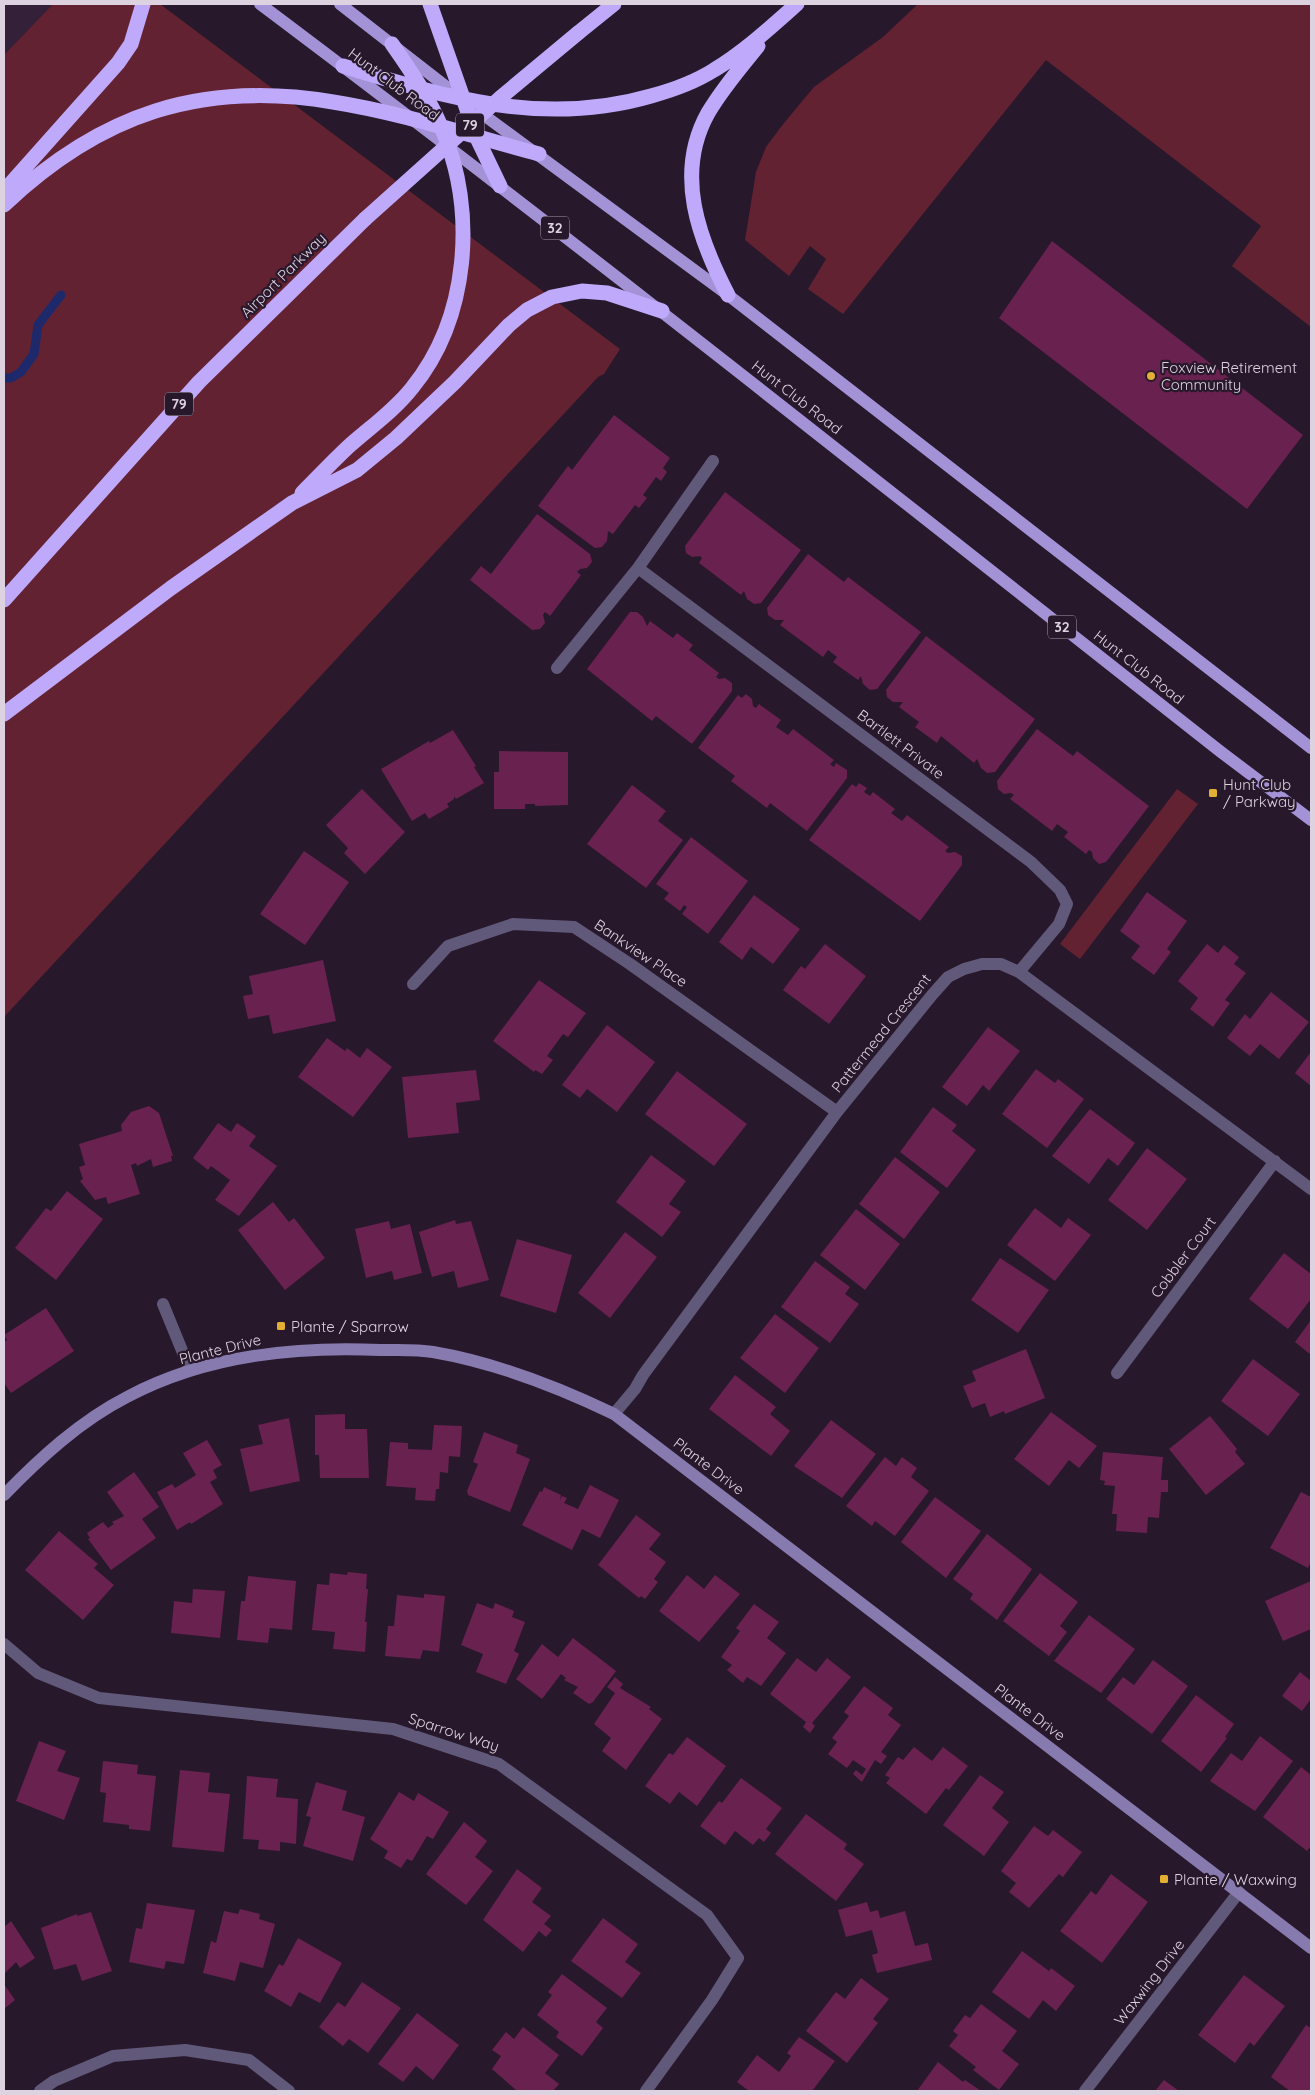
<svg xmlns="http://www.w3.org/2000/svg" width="1315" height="2095" font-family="Quicksand,sans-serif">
  <rect width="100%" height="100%" fill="#28182c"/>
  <path fill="#342139" d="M4,4H53L4,55Z"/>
  <path fill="#632231" d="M53,4H160L620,349L604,374L598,377L4,1017V55Z
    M918,4H1311V327L1232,266L1261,226L1046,60L843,314L808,289L826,259L810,246L789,276L745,240L756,172L766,147L784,123L814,87L883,37Z
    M1177,789L1198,804L1080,959L1060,944Z"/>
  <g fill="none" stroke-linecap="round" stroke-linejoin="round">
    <path stroke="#1d296b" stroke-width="9" d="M4,378H11L21,372L34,354L38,325L61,295"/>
  </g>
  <path fill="#69214f" d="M1052,241L1303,435L1247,509L999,318Z
    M614,415L670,458L663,468L667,472L661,481L656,477L643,495L647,498L639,508L635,505L613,534L608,531L607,541L602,547L595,548L538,506L568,466L572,470Z
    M725,492L801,550L761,603L754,604L747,599L744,591L741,595L699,563L702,558L700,556L692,557L686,553L685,546Z
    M537,514L590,554L592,562L587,568L580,569L577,572L581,575L550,616L545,612L543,615L545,623L540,629L532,630L470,580L481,566L491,574Z
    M808,554L844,582L848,577L921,632L877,689L870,690L863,684L861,676L858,680L833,662L837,657L828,650L823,657L780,625L784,620H775L768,615L767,608Z
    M630,612H637L643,617L647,626L650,621L673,638L677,633L693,645L689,650L719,673L716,677L719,679L725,678L732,683V691L692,744L656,716L652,721L587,669Z
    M926,636L1035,719L995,772L987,773L981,768L977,759L974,763L941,736L937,743L915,727L919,722L899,707L903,702H893L887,697L886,690Z
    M746,694L752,699L753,706L756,708L759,704L781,720L776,727L788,735L793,729L834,760L830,764L834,767L836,763L847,770V778L807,831L770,803L767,808L731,781L735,776L698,748L738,695L742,698Z
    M1037,729L1073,756L1077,751L1149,806L1106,862L1099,864L1093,858L1092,852L1089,850L1086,854L1064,837L1068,832L1057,824L1052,831L1010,799L1014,795L1011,793L1004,794L998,789L997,781Z
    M453,730L476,766L474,767L484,783L456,799L454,796V799L447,804L449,807L429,819L425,813L412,821L381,769L429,741L430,743Z
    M499,751L568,752V805L535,806V804H525V809H494V772H499Z
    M859,783L867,788L864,792L870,796L873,792L895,809L891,813L902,821L907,815L949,847L945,851L948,853L955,852L962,856V865L920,921L809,840L852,784L856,787Z
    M632,785L666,811L658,821L683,840L646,888L587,844Z
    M362,789L405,832L365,874L344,853L348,848L326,825Z
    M691,837L748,881L708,934L682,914L687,907L684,905L680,911L664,899L669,893L656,884Z
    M304,851L349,882L305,945L260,914Z
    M1147,892L1187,921L1167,949L1171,952L1154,975L1131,958L1140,946L1120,931Z
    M754,895L800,929L773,964L751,947L742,960L719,942Z
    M825,944L866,976L829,1024L783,990L801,966L805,969Z
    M1207,944L1218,953L1224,945L1239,957L1234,964L1246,973L1225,1000L1230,1003L1213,1027L1190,1009L1198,998L1178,981Z
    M323,960L336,1021L273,1034L269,1015L248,1019L243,996L253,994L249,976Z
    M539,980L586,1013L568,1037L563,1034L547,1056L553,1060L542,1074L535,1070L534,1072L493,1041Z
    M1271,992L1309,1022L1279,1059L1260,1044L1250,1056L1227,1038L1245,1014L1250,1019Z
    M607,1025L655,1062L617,1112L587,1089L580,1098L562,1085Z
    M988,1027L1020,1051L989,1091L983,1085L967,1106L942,1087Z
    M327,1038L345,1051L347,1048L360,1058L367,1048L392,1067L353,1117L298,1077Z
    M1311,1052V1086L1295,1073Z
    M1036,1069L1055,1083L1058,1079L1084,1099L1047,1148L1002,1114Z
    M476,1070L480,1100L456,1103L459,1133L408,1138L402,1077Z
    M677,1071L747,1124L714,1166L645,1114Z
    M149,1106L159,1113L173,1156H171L172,1161L153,1167L151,1159L137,1166L136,1163L131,1165L140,1194L108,1204L106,1197L95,1200L80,1181L83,1179L79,1167L85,1165L79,1144L122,1131L121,1125L131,1112Z
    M933,1107L957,1125L952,1131L976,1150L947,1188L900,1152Z
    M1090,1109L1135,1143L1118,1166L1108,1158L1089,1184L1052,1156Z
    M218,1123L231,1132L237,1123L256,1136L249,1146L277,1166L239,1216L215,1200L230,1180L211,1166L208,1170L193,1158Z
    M1147,1148L1187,1179L1147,1230L1108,1200Z
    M651,1155L686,1181L669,1204L681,1212L662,1237L616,1202Z
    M895,1157L940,1192L904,1239L859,1204Z
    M67,1191L103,1219L56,1280L15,1248L46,1208L51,1211Z
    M273,1202L289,1222L294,1218L325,1258L285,1290L238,1230Z
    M1035,1208L1061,1228L1068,1218L1091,1235L1055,1281L1007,1245Z
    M856,1209L900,1244L865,1290L820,1255Z
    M455,1220L456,1224L471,1221L489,1280L458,1288L454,1271L432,1277L419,1232Z
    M389,1221L391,1229L410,1224L422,1273L394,1280L392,1271L366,1278L355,1229Z
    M625,1232L657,1257L610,1318L578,1293Z
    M517,1239L572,1255L556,1313L500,1296Z
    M1284,1253L1311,1274V1299L1288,1329L1249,1299Z
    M1000,1258L1049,1290L1018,1333L971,1300Z
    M815,1261L850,1287L845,1294L859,1304L830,1343L781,1307Z
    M46,1308L74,1351L11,1393L4,1383V1342L7,1340L4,1335Z
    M775,1314L819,1348L785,1393L740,1358Z
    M1311,1320V1355L1295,1342Z
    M1026,1349L1045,1398L1005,1414L1004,1411L990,1417L985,1403L972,1408L963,1386L976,1381L972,1371Z
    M1253,1359L1300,1394L1268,1436L1221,1401Z
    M735,1375L776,1407L770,1414L790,1431L771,1456L709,1409Z
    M1051,1412L1097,1446L1079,1468L1069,1460L1049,1486L1014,1459Z
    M345,1414V1429H367L369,1478H320L319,1455H315V1415Z
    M1210,1416L1237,1449L1235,1452L1245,1464L1206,1495L1169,1449Z
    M289,1418L300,1481L250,1492L240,1449L263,1444L258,1425Z
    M831,1420L876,1454L842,1498L794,1466Z
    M434,1425L462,1426L460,1457L449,1456L448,1473L440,1472L439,1489H436L435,1501L415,1500L416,1488L386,1486L390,1442L408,1443V1449L432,1450Z
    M484,1432L518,1445L516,1453L530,1459L510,1512L468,1495L467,1491L478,1464L473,1462Z
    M207,1440L222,1465L213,1470L217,1478L210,1482L223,1504L191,1524L190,1522L177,1530L157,1492L172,1484L175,1488L196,1475L183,1453Z
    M1103,1452L1163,1457L1161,1480H1168V1492H1161L1159,1518L1148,1517L1147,1533L1116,1531L1117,1514H1112L1115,1486L1104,1485L1105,1481L1100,1480Z
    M885,1457L896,1466L902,1457L917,1468L911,1477L929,1491L895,1536L875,1521L872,1526L846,1506Z
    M134,1472L159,1507L142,1519L156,1538L111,1570L88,1539L90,1538L87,1533L103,1522L108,1528L114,1524L112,1522L124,1516L107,1492Z
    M590,1485L619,1500L600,1538L582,1529L572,1550L522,1525L540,1491L542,1492L544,1487L561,1495L560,1500L562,1496L567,1498L564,1503L578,1509Z
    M1301,1492L1311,1497V1561L1308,1568L1270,1548Z
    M935,1497L981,1531L946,1578L901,1542Z
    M636,1515L661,1534L649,1549L666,1562L654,1579L658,1582L645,1599L641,1596L639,1598L598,1565Z
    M59,1531L98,1564L94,1568L114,1585L83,1620L25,1570Z
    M987,1534L1032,1569L997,1620L970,1599L973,1594L953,1579Z
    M348,1572L367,1574L366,1589H368L365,1622H367L365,1652L333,1649L335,1632L312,1630L317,1584L329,1585L330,1573L347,1575Z
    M1040,1573L1078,1602L1060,1626L1067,1632L1049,1656L1003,1621Z
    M687,1575L704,1589L715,1575L740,1594L699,1642L659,1611Z
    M248,1576L296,1581L292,1630L270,1628L268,1643L237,1640L241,1601H245Z
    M1311,1581V1629L1283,1641L1265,1601Z
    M193,1589L225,1591L220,1638L171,1633L174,1601L192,1603Z
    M424,1594L445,1596L439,1652L423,1650L420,1659L385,1656L388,1626H394L397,1595L424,1598Z
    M477,1603L493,1609L495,1603L514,1611L512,1617L525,1622L514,1651L519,1654L506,1684L476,1672L483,1654L461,1645Z
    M754,1604L779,1622L767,1638L786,1653L761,1686L747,1677L743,1683L727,1670L732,1665L721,1657L740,1631L736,1628Z
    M1089,1615L1135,1649L1101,1693L1054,1661Z
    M573,1638L616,1671L593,1702L589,1704L573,1693L578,1687L564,1680L566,1678L561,1674L542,1699L516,1679L542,1644L558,1657Z
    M797,1658L816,1672L827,1658L851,1677L812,1723L815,1726L810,1733L803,1727L806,1722L770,1694Z
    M1153,1660L1188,1686L1152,1734L1106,1699L1123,1677L1134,1685Z
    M1300,1672L1311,1681V1699L1302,1711L1282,1696Z
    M615,1677L623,1684L620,1688L651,1707L649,1709L662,1719L626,1770L602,1751L611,1738L594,1724L615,1693L607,1687Z
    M864,1686L893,1708L888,1715L901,1725L881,1752L887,1756L881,1764L875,1760L862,1782L853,1774L856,1770L862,1775L866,1769L853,1760L847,1768L828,1754L837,1742L832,1738L849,1716L844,1712Z
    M1196,1695L1234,1724L1225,1737L1227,1738L1201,1772L1161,1741Z
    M1260,1736L1293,1761L1255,1811L1210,1781L1231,1753L1242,1761Z
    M687,1737L726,1766L697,1806L679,1792L670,1804L645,1786L669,1753L673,1755Z
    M39,1741L66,1751L57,1771L80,1778L64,1820L16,1801Z
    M914,1747L932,1761L943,1747L968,1766L949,1790L946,1788L926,1814L886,1783L890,1778L885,1775L898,1757L903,1760Z
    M103,1761L138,1765L137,1774L156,1776L150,1831L129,1829V1825L103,1822L106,1793L100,1792Z
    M1301,1767L1311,1775V1846L1307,1851L1263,1817Z
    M180,1770L210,1773L208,1792L230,1794L224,1852L172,1847Z
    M980,1775L1004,1792L992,1808L1009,1822L984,1856L943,1825Z
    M247,1776L278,1779L276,1797L298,1799L296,1844L280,1842V1851L258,1849L259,1840L243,1839Z
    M741,1778L782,1808L766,1829L771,1833L764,1842L759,1838L753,1845L735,1831L725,1845L700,1826L719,1801L722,1803Z
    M316,1782L347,1791L342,1810L365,1817L353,1861L303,1846L311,1817L306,1816Z
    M399,1792L414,1801L418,1793L449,1812L433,1839L427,1836L412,1861L407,1859L401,1868L384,1858L388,1851L370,1839Z
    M806,1814L847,1844L844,1849L864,1864L836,1901L775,1854Z
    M464,1822L487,1841L475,1857L493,1871L466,1905L426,1874Z
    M1034,1826L1048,1836L1053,1830L1082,1852L1063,1877L1059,1874L1029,1908L1009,1892L1016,1883L1001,1871Z
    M517,1869L542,1888L532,1902L551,1916L544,1924L552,1930L546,1937L539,1931L523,1952L483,1920Z
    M1111,1874L1148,1902L1102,1963L1060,1931L1091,1891L1096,1895Z
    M867,1902L870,1912L878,1910L880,1918L905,1911L915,1946L928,1943L932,1960L877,1973L872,1955L878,1953L872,1930L846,1937L838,1910Z
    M147,1903L195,1910L184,1964L166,1961L164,1969L129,1962L136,1928L142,1929Z
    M240,1909L260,1914L259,1919L275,1924L263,1968L240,1962L235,1981L203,1973L211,1941L216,1943L224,1911L238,1914Z
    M91,1912L112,1971L82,1981L76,1964L54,1970L41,1928L77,1914V1916Z
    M603,1918L638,1944L625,1962L641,1973L622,1998L571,1961Z
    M11,1921L35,1958L20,1968L16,1962L4,1974V1927Z
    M298,1938L342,1963L320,2003L299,1992L291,2007L264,1991L279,1964L283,1966Z
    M1022,1951L1049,1971L1051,1968L1075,1986L1056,2011L1043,2000L1029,2019L992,1992Z
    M562,1974L607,2008L596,2022L603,2028L582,2056L556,2037L559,2032L537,2015L552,1995L548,1992Z
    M1244,1975L1285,2006L1254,2046L1250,2042L1235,2063L1198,2035Z
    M861,1978L889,1999L873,2019L878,2023L847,2063L806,2031L836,1992L845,1999Z
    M362,1982L401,2008L368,2053L349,2039L343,2046L319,2027L338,2002L345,2007Z
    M4,1984L15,2000L4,2009Z
    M981,2004L1017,2031L1002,2051L1019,2064L999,2090L973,2070L976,2067L949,2046L958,2035L953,2031L965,2015L970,2018Z
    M417,2013L459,2045L433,2080L416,2066L403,2082L378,2064Z
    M1306,2025L1311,2028V2091H1290L1271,2077Z
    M523,2027L559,2055L545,2073L559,2084L553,2091H517L492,2069L501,2056L492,2050L506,2032L514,2039Z
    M799,2037L835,2061L812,2091H749L737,2082L757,2055L779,2072L791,2056L787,2053Z
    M938,2062L963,2082L965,2080L981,2091H917Z
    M1164,2080L1179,2091H1155Z"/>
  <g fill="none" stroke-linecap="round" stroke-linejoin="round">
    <path stroke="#61597a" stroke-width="12" d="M638,568L1031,862L1060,890L1067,904L1059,924L1019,972
      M557,668L638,568L713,461
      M413,984L448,946L513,924L574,927L630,964L837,1112
      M163,1304L190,1370
      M1117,1373L1275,1161
      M614,1414L635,1389L643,1375L837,1112L932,995L948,977L964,969L982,964H1001L1019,972L1311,1189
      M4,1644L38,1673L99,1698L393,1729L499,1764L707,1915L738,1958L712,2000L646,2091
      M40,2091L54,2081L113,2056L185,2050L249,2060L289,2091
      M1085,2091L1239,1892"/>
    <path stroke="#867aae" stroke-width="12" d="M4,1495C40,1458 80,1421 127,1397C204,1356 294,1346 380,1350C397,1350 416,1349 433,1352C497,1363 556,1386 614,1414L1311,1948"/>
    <path stroke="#a392d6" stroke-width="12" d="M260,4C585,248 902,501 1221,752L1311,820
      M340,4L462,99L728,295L1311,748"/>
    <path stroke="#bea9fb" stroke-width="15" d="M430,4L477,138L500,186
      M578,33L614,4
      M343,66C447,98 544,127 651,96C673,90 695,82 714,70C744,52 771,27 797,4
      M4,191L118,63L131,44L143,4
      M4,205C100,114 201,80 333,102C403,113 471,136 539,154
      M728,295C699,239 674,174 708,113C722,89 740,68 758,46
      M302,493C317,478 332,462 348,447C369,428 394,411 412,388C469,318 477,211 442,129C429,98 411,71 392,44
      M4,600L199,382L365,219
      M4,714L171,588L292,503L357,470L396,438L455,382L509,325L527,310L552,297L582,291L607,293L662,311"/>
    <path stroke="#bea9fb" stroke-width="15" d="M365,219L500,98L578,33"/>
  </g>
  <g fill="#e3ae34" stroke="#28182c" stroke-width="2">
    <circle cx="1151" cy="376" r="5"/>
    <rect x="1208" y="788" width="10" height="10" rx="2.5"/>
    <rect x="276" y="1321" width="10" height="10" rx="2.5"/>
    <rect x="1159" y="1874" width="10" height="10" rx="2.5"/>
  </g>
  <g text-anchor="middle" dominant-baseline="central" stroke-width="4.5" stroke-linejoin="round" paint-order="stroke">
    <g fill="#28182c" stroke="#a79aa9" stroke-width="1">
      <rect x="456" y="113.5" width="28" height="23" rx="4"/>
      <rect x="541" y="216.5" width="28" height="23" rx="4"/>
      <rect x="165" y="392.5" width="28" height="23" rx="4"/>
      <rect x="1048" y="615.5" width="28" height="23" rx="4"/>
    </g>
    <g font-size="14" font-weight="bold" fill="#ddd2df">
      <text x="470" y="125">79</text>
      <text x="555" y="228">32</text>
      <text x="179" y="404">79</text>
      <text x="1062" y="627">32</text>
    </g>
    <g font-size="15" fill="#ddd2df" stroke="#28182c">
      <text transform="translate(394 84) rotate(37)">Hunt Club Road</text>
      <text transform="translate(283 275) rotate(-45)">Airport Parkway</text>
      <text transform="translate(797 397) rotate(38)">Hunt Club Road</text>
      <text transform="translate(1139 667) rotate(38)">Hunt Club Road</text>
      <text transform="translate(901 744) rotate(37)">Bartlett Private</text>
      <text transform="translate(641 953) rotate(34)">Bankview Place</text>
      <text transform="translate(881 1033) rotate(-51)">Pattermead Crescent</text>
      <text transform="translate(1183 1257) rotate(-53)">Cobbler Court</text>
      <text transform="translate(220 1349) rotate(-14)">Plante Drive</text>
      <text transform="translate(709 1466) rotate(37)">Plante Drive</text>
      <text transform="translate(1030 1712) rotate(37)">Plante Drive</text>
      <text transform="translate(454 1732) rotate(18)">Sparrow Way</text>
      <text transform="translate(1149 1982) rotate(-52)">Waxwing Drive</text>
    </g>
    <g font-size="15" fill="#ddd2df" stroke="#28182c" text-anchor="start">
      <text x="1161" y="367">Foxview Retirement<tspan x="1161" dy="17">Community</tspan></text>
      <text x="1223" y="784">Hunt Club<tspan x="1223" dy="17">/ Parkway</tspan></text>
      <text x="291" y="1326">Plante / Sparrow</text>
      <text x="1174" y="1879">Plante / Waxwing</text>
    </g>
  </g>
  <rect width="1315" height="2095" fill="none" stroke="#ddd2df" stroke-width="10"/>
</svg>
